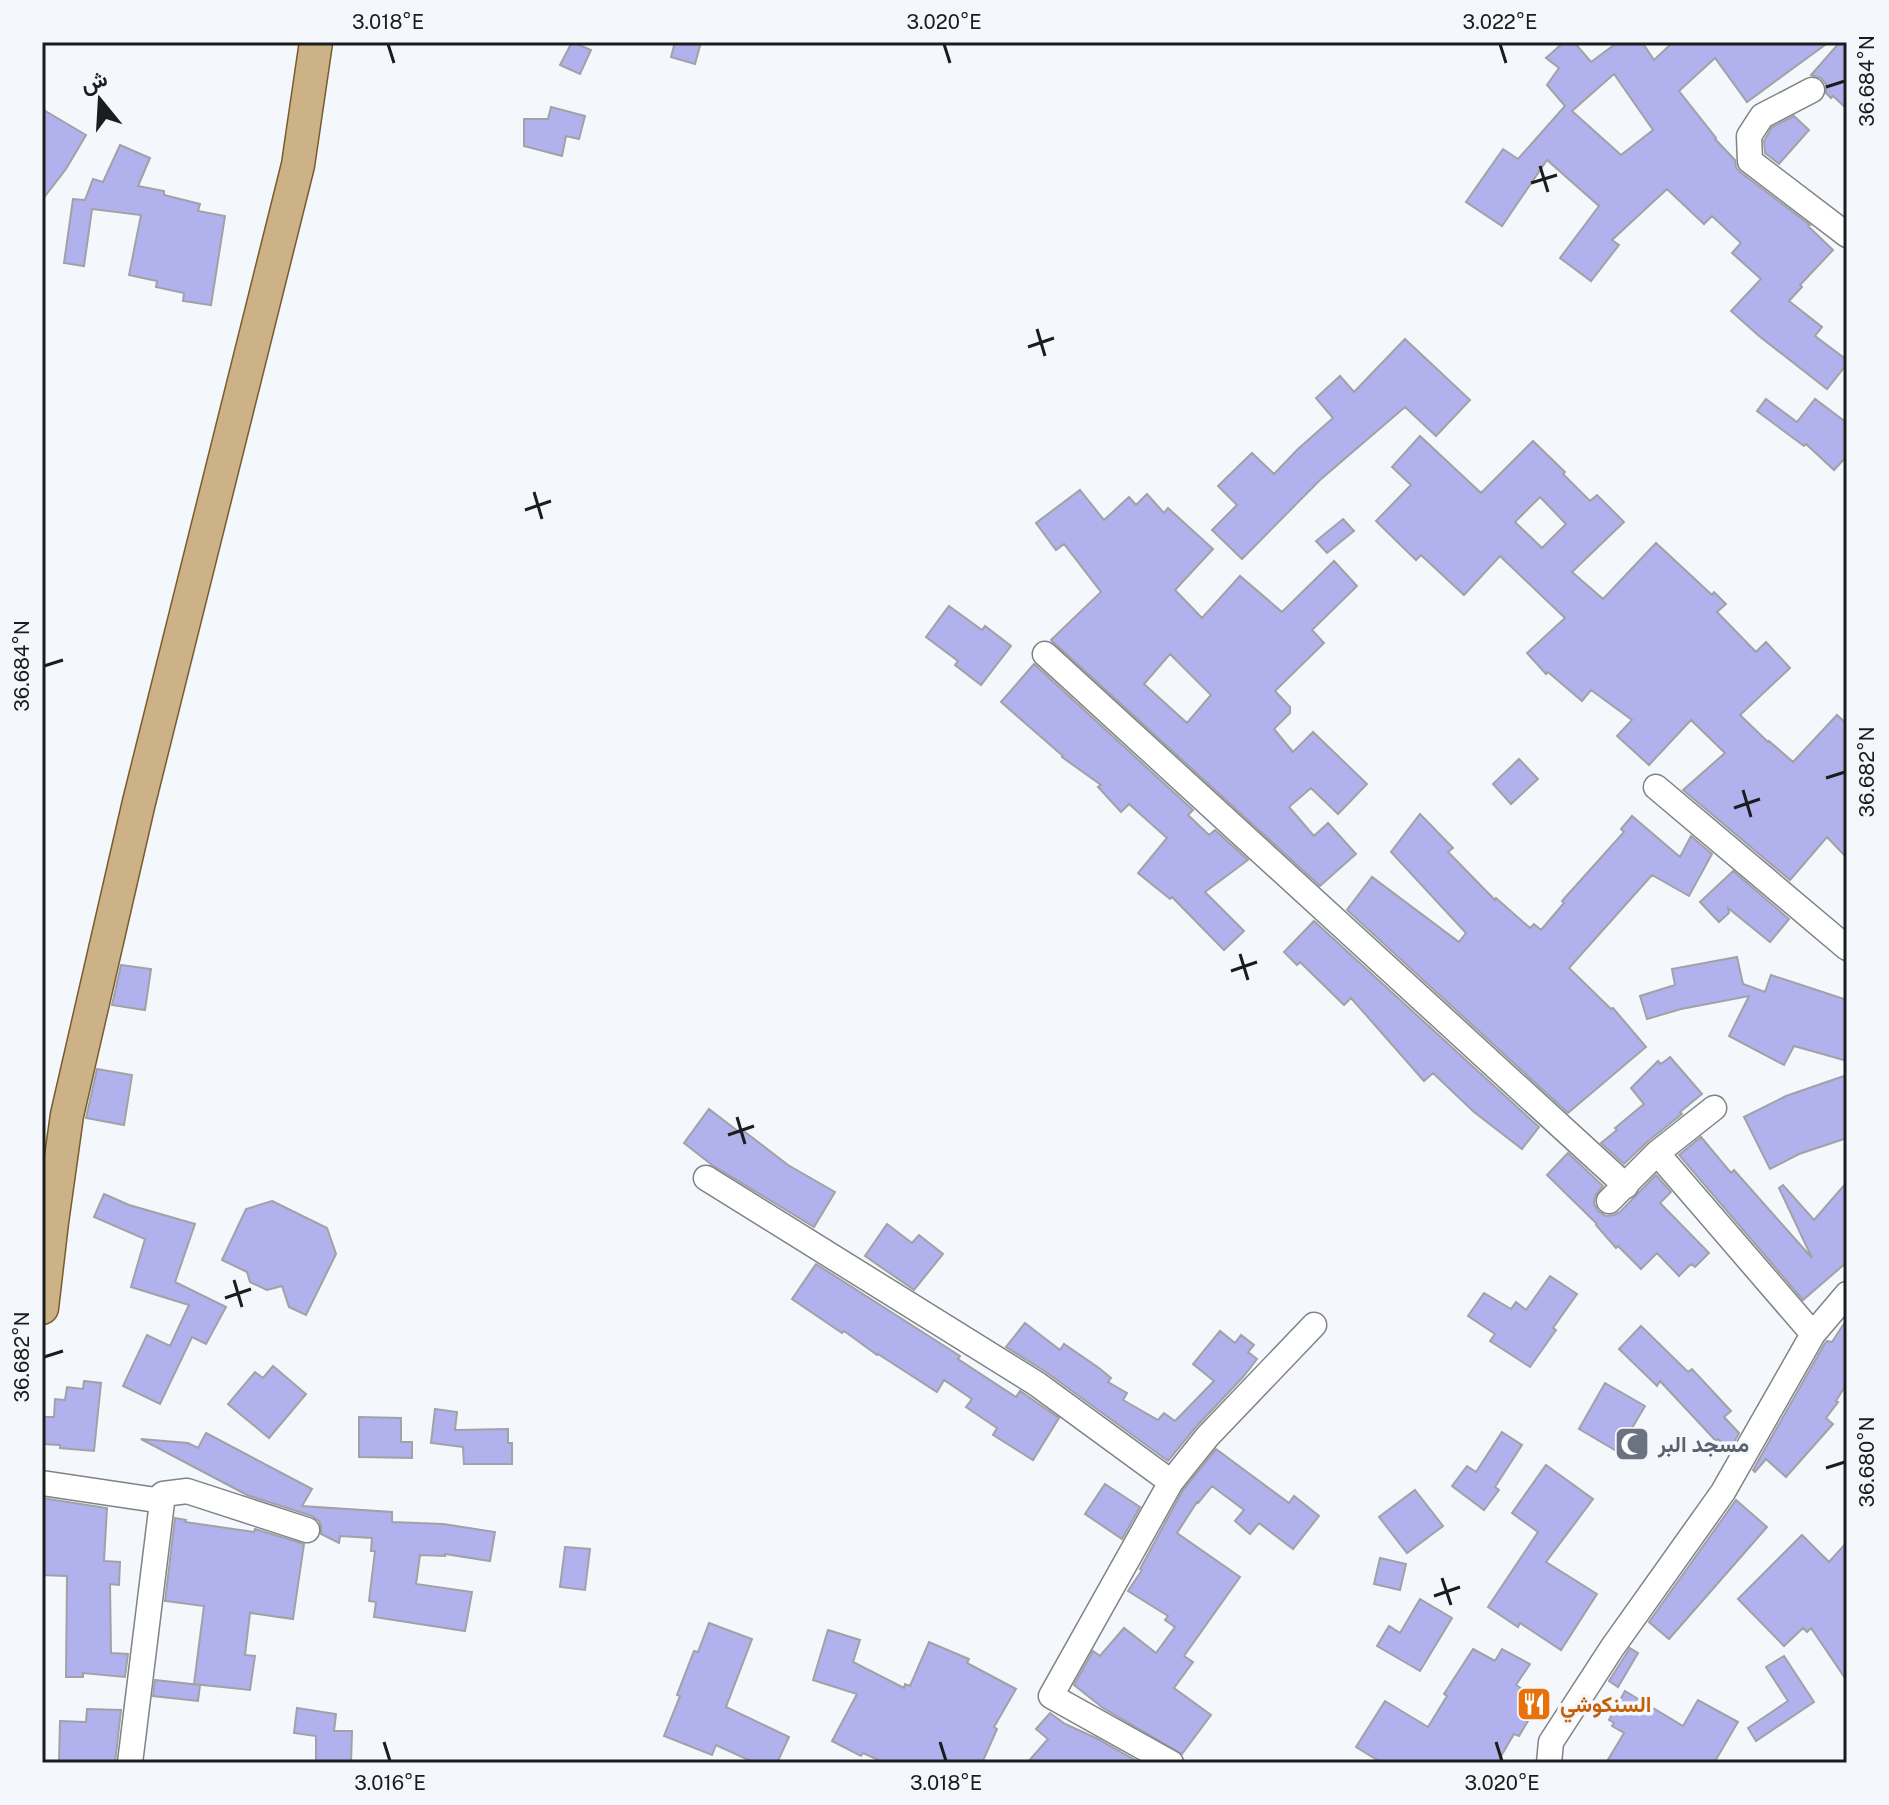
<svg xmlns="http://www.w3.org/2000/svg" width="1889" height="1805" font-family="'Public Sans',Vazirmatn,sans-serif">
  <rect width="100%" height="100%" fill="#f4f7fc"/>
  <path fill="#b1b2ed" stroke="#a1a1a6" stroke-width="2" fill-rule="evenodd" d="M572,42L591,50L580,74L560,65Z
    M675,42H701L695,64L671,57Z
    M1564,42H1574L1591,62L1618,42H1642L1654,60L1673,42H1829L1747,102L1715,58L1679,91L1716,138L1715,139L1735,160L1736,167L1740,172L1810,225L1808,226L1833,250L1800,285L1802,287L1789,301L1822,327L1815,336L1847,360V364L1827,389L1759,336L1731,311L1761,279L1732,253L1741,243L1712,216L1704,224L1667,189L1612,240L1619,245L1591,281L1560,258L1599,206L1547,160L1502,226L1466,202L1503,149L1518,159L1565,106L1547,85L1559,68L1546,58ZM1614,74L1653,130L1621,155L1572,111Z
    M1840,42H1847V109L1833,96L1831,98L1826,93V84L1821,78L1811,75Z
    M551,107L585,116L579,139L566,136L562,156L524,146V119H548Z
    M42,109L86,135L66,169L42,200Z
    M1794,116L1809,130L1779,164L1765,153L1764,141L1772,127Z
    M120,145L150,158L138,186L164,191V195L200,204L198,211L225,216L211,305L183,301L184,293L156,287L157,281L129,275L141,215L92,209L84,266L64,263L73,199L85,200L93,179L103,182Z
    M1405,339L1470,400L1436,436L1405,407L1320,480L1242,559L1212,530L1237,505L1218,486L1252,453L1274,474L1298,449L1333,418L1316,398L1340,376L1354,392Z
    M1766,399L1797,422L1815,399L1847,423V456L1834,470L1806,444L1804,446L1757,411Z
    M1420,436L1481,493L1533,441L1565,472L1563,474L1590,501L1597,495L1624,522L1572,572L1603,599L1656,543L1712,595L1714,592L1726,604L1717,612L1756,652L1766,642L1790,668L1740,715L1768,742L1769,741L1793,762L1837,715L1847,724V858L1827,837L1790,880L1683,790L1725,753L1691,720L1649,765L1617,736L1632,720L1591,690L1582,701L1548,672L1546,674L1527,653L1565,618L1500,556L1464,595L1421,555L1416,560L1376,521L1411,485L1392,467ZM1540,497L1566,524L1542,548L1515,522Z
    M1080,490L1104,520L1129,497L1136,505L1147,494L1164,513L1168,508L1213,549L1175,590L1202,618L1240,576L1282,612L1334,561L1357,586L1312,630L1324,643L1275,691L1290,707V713L1274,729L1293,752L1313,732L1367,784L1338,814L1311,788L1289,807L1314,836L1328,823L1356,854L1320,886L1051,640L1101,592L1064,544L1056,550L1036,523ZM1170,654L1211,695L1187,723L1144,684Z
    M1343,519L1354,531L1327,553L1316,541Z
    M949,606L982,630L985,626L1011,646L981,685L955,665L958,661L926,637Z
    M1034,664L1193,810L1188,815L1209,835L1215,830L1248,860L1205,892L1244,931L1224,950L1172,897L1170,899L1138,873L1167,838L1129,804L1121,812L1098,787L1101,785L1062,757L1063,756L1001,702Z
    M1519,759L1538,779L1511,804L1493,784Z
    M1420,814L1453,848L1448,852L1495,900L1496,898L1530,928L1534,924L1541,930L1564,903L1562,901L1624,832L1621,829L1632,816L1680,857L1691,836L1712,854L1689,896L1652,875L1569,968L1611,1009L1613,1008L1646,1047L1568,1113L1347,910L1372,877L1459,942L1466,933L1391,852Z
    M1733,871L1789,919L1770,942L1728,908L1729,913L1719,922L1700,902Z
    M1314,921L1539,1127L1522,1149L1474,1112L1433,1073L1424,1081L1351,998L1344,1005L1300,962L1297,965L1284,952Z
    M1737,957L1743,984L1765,992L1771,975L1847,1000V1061L1794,1046L1784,1065L1729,1036L1749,996L1681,1009L1647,1019L1640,996L1675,985L1672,969Z
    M121,965L151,969L145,1010L112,1005Z
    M1670,1057L1702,1094L1680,1112L1682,1114L1647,1142L1624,1164L1601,1143L1617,1130L1615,1128L1644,1104L1631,1088L1658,1061L1661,1064Z
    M97,1069L132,1075L124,1125L86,1118Z
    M1847,1075V1138L1799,1154L1770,1169L1744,1117L1786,1096Z
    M709,1109L739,1132L741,1129L788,1165L835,1192L814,1227L712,1165L684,1143Z
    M1701,1137L1731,1173L1734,1170L1812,1258L1779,1188L1783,1185L1814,1220L1847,1182V1262L1803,1300L1679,1155Z
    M1568,1153L1603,1186L1595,1196L1594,1204L1598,1211L1606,1216L1614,1215L1620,1212L1656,1175L1671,1192L1660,1203L1709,1253L1695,1267L1691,1264L1679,1276L1657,1253L1641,1269L1618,1246L1616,1248L1596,1225L1597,1224L1547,1175Z
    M104,1194L129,1205L195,1224L175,1282L226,1307L206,1344L192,1337L160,1404L123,1386L147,1335L170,1346L189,1305L131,1287L145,1239L94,1217Z
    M272,1201L327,1228L336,1254L306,1315L289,1307L282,1286L267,1290L250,1282L247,1272L222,1260L246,1209Z
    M887,1224L912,1243L919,1235L943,1254L914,1290L865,1256Z
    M816,1264L960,1356L958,1359L1016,1397L1020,1391L1059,1418L1033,1460L993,1435L997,1428L966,1407L972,1399L944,1380L937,1392L878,1354L877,1355L844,1331L842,1333L792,1299Z
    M1550,1276L1577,1294L1553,1328L1556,1330L1530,1367L1490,1341L1495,1334L1468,1316L1484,1293L1511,1309L1516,1302L1526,1310Z
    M1847,1319V1383L1836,1401L1838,1402L1826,1418L1833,1424L1786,1477L1766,1459L1755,1472L1753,1470L1825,1343L1827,1341L1832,1342Z
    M1025,1323L1060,1350L1064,1344L1099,1368L1111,1378L1108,1382L1127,1393L1123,1400L1158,1420L1164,1413L1175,1421L1214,1381L1193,1364L1220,1331L1235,1343L1241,1335L1254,1345L1248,1352L1257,1359L1243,1377L1195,1428L1168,1461L1046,1372L1006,1347Z
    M1641,1326L1688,1372L1692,1369L1731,1411L1724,1417L1739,1433L1730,1450L1718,1439L1716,1441L1660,1381L1657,1386L1619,1349Z
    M273,1366L306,1394L269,1438L228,1404L255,1372L263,1378Z
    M84,1381L101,1383L94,1451L60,1448V1445L42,1444V1417H54L55,1399L65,1400L67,1387L83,1389Z
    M1605,1383L1645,1406L1618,1452L1579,1429Z
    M435,1409L457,1412L455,1430L508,1429V1443H512V1464H464L463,1447L431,1443Z
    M359,1417L401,1418V1442H412V1458L359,1457Z
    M1502,1432L1522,1445L1495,1487L1499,1490L1484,1510L1452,1486L1467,1466L1476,1472Z
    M206,1433L312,1489L302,1506L392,1512V1522L443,1524L495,1532L490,1561L445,1554V1556L420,1555L416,1584L472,1592L465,1631L374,1617L376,1602L369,1601L375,1551H371L372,1538L340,1536L339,1543L321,1534V1526L319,1521L312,1516L247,1495L141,1439L188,1443L198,1448Z
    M1216,1449L1289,1503L1294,1496L1319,1516L1293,1549L1259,1523L1250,1534L1235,1521L1244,1510L1212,1486L1198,1503L1197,1502L1177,1533L1240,1577L1184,1656L1193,1662L1174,1688L1211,1715L1182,1754L1103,1708L1074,1685L1093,1651L1100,1656L1124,1628L1156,1653L1175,1627L1165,1620L1168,1616L1128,1591L1142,1570L1140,1569L1183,1490Z
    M1546,1465L1593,1499L1546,1562L1597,1594L1561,1650L1520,1623L1518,1627L1488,1607L1538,1532L1512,1513Z
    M1105,1484L1140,1507L1122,1539L1085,1514Z
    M1415,1490L1443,1526L1407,1553L1379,1517Z
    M42,1498L107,1508L104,1561L120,1562L119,1585L110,1584L111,1653L128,1654L125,1677L83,1673V1677H66L67,1576L42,1575Z
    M1736,1500L1767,1527L1669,1639L1649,1622Z
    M175,1518L186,1520L185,1522L254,1532L255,1529L304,1544L293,1619L250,1613L245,1655L255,1656L250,1690L194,1684L204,1606L165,1601Z
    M1802,1535L1829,1562L1847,1542V1681L1811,1628L1807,1632L1803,1628L1784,1646L1738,1599Z
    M565,1547L590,1549L585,1590L560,1587Z
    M1380,1558L1406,1564L1400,1590L1374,1584Z
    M1420,1599L1452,1618L1420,1671L1377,1646L1389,1626L1400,1633Z
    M709,1623L752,1639L726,1707L789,1737L777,1763H755L716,1745L712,1755L664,1736L680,1696L677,1695L694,1651L698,1652Z
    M828,1630L860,1640L853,1662L904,1688L905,1684L910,1686L929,1642L969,1659L967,1663L1016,1689L994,1727L997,1729L982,1763H885L863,1753L861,1756L832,1741L857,1694L813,1680Z
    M1630,1648L1638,1653L1618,1687L1609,1681Z
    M1473,1649L1495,1661L1502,1649L1530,1664L1516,1685L1540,1701L1519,1736L1514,1734L1497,1763H1382L1356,1747L1385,1701L1428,1727L1447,1696L1444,1694Z
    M1784,1656L1814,1702L1756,1741L1748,1728L1788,1701L1766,1667Z
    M155,1680L200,1685L198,1701L153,1696Z
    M1625,1691L1683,1726L1698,1700L1738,1722L1714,1763H1606L1624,1733L1612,1726L1614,1723L1609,1720Z
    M297,1708L336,1714L334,1731H352L351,1763H316V1736L294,1733Z
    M87,1709L121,1710L115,1763H59L60,1721L86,1722Z
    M1050,1713L1065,1724L1096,1738L1140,1763H1027L1048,1739L1036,1729Z"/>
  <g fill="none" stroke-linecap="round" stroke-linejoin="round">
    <g stroke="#7f8286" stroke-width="27">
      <path id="minor" d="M1812,90L1762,116L1749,136L1750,161L1847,235
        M1045,654L1626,1186
        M1656,787L1847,948
        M1657,1153L1813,1334
        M706,1178L1037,1384L1171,1482
        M1609,1201L1657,1153L1714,1108
        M42,1483L156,1500L163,1494L187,1491L307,1530
        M130,1763L163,1494
        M1171,1763L1051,1696L1171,1482L1207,1437L1314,1325
        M1549,1763L1551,1742L1612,1648L1723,1492L1813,1334L1847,1294"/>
    </g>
    <g stroke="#785c2d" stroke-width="35">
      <path id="major" d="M42,1308L52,1222L67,1115L139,802L298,165L316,42"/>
    </g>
    <use href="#minor" stroke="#fff" stroke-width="24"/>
    <use href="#major" stroke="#ccb286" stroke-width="32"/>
  </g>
  <path fill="none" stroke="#1b1c1d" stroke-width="3" d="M388,44L394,63M944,44L950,63M1500,44L1506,63M1826,87L1845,81M1540,166L1548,192M1531,183L1557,175M1037,329L1045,356M1028,347L1054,338M534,492L542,519M525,510L551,501M44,666L63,660M1826,778L1845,772M1743,790L1751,817M1734,808L1760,799M1240,954L1248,980M1231,971L1257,962M737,1117L745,1144M728,1135L754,1126M234,1280L242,1307M225,1298L251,1289M44,1357L63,1351M1826,1468L1845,1462M1442,1578L1451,1605M1434,1596L1460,1587M384,1742L390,1761M940,1742L946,1761M1496,1742L1502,1761"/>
  <defs>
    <g id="mosque-square" transform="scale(1.8)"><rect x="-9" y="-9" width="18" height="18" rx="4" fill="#6b7280" stroke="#f4f7fc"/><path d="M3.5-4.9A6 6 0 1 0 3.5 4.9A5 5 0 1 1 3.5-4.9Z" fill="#fff"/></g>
    <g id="restaurant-square" transform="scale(1.8)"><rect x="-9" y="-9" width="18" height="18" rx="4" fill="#e8710a" stroke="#f4f7fc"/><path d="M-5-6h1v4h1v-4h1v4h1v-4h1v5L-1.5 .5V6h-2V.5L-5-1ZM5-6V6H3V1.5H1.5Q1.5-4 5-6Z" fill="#fff"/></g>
  </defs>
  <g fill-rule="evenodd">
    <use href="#mosque-square" x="1632" y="1444"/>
    <use href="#restaurant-square" x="1534" y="1704"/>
  </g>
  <g text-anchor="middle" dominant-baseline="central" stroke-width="7" stroke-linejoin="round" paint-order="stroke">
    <g font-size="22" font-weight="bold" fill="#5b616d" stroke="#f4f7fc" text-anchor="start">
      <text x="1658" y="1444">مسجد البر</text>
    </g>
    <g font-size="22" font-weight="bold" fill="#c56008" stroke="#f4f7fc" text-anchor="start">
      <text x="1560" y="1704">السنكوشي</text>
    </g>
  </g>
  <rect width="1889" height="1805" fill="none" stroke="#f4f7fc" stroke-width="88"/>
  <g transform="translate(100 100) rotate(342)" stroke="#f4f7fc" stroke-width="6" paint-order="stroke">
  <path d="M0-6L14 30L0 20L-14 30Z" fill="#1b1c1d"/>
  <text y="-12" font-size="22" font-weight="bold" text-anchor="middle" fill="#1b1c1d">ش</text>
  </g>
  <rect x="44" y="44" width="1801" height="1717" fill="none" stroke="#1b1c1d" stroke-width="3"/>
  <g font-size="20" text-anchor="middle" fill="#1b1c1d">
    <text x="388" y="29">3.018°E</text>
    <text x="944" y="29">3.020°E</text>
    <text x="1500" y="29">3.022°E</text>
    <text transform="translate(1867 81) rotate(-90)" y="7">36.684°N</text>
    <text transform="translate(22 666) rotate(-90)" y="7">36.684°N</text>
    <text transform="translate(1867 772) rotate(-90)" y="7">36.682°N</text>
    <text transform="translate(22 1357) rotate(-90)" y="7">36.682°N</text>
    <text transform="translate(1867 1462) rotate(-90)" y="7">36.680°N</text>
    <text x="390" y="1790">3.016°E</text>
    <text x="946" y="1790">3.018°E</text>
    <text x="1502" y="1790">3.020°E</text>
  </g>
</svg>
